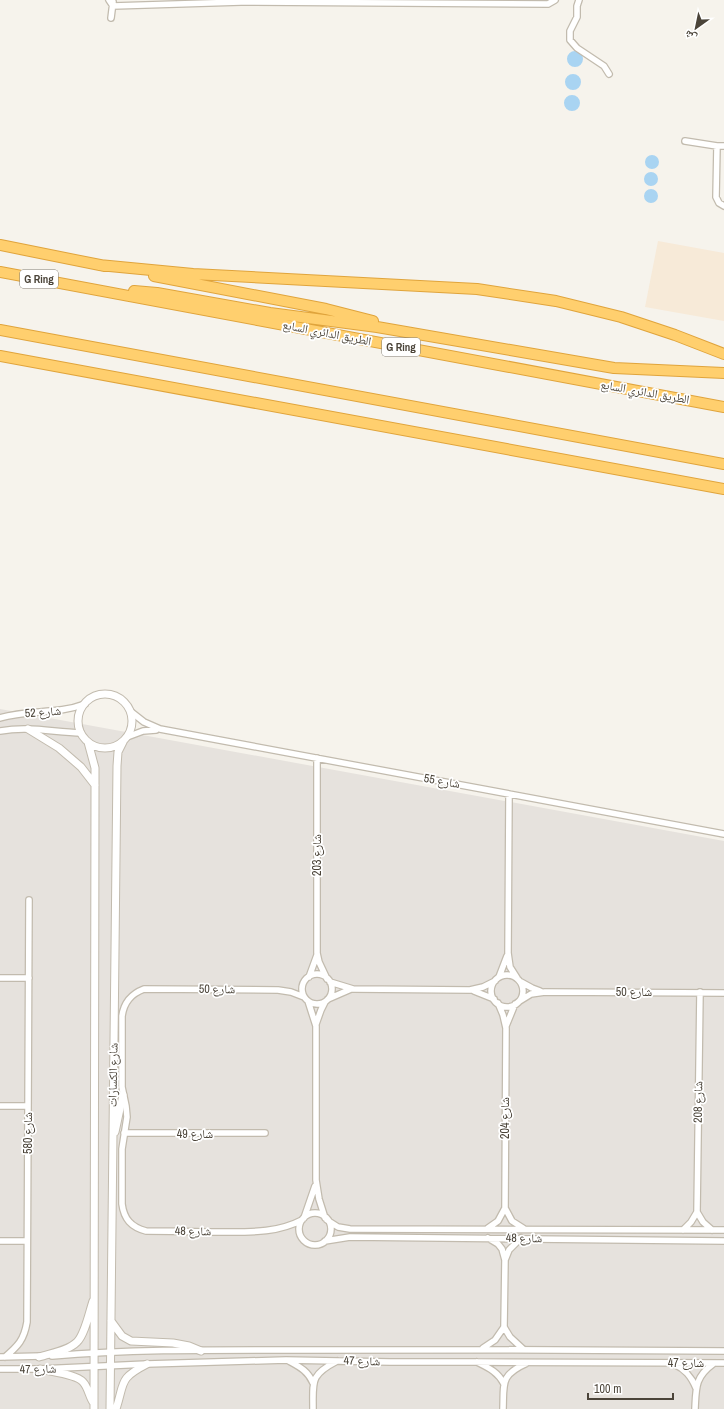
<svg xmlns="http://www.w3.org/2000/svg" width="724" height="1409" font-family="'Archivo Narrow','Noto Naskh Arabic',sans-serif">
  <rect width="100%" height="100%" fill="#f6f3ec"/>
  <path fill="#f7ead8" d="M658,241L724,253V321L645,307Z"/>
  <path fill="#e6e2dd" d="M0,709L724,841V1409H0Z"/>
  <path fill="#a9d4f2" d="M567 59a8 8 0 1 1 16 0a8 8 0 1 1-16 0Z
    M565 82a8 8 0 1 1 16 0a8 8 0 1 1-16 0Z
    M564 103a8 8 0 1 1 16 0a8 8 0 1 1-16 0Z
    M645 162a7 7 0 1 1 14 0a7 7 0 1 1-14 0Z
    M644 179a7 7 0 1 1 14 0a7 7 0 1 1-14 0Z
    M644 196a7 7 0 1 1 14 0a7 7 0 1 1-14 0Z"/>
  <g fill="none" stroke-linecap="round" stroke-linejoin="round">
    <g stroke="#c2bbae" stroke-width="8">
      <path id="minor" d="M109,0L113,6L241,2L548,4L555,0
        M579,0L577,6V17L570,31V40L577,48L604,66L609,74
        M111,18L113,2
        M685,141L717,146H724
        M717,146L716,197L719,203L724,206
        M130,711L144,722L160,729L724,834
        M0,718C28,709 56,715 85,704
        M0,731C29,726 52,732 81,733
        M127,737L143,731L156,730
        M317,758V953L319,962L327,979
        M509,794L508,953L510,967L517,978
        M302 989a15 15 0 1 1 30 0a15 15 0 1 1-30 0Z
        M491 991a16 16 0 1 1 32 0a16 16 0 1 1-32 0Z
        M309,977L317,955
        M499,977L507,956
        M0,978H29
        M330,982L353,989L470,990L483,987L495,981
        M521,982L532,988L540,991
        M474,991L494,999
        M328,999L351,989
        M308,1001L316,1026V1180L319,1199L325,1218
        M518,1002L531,994L545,992L724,993
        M316,1024L321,1010L325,1002
        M506,1026L515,1004
        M0,1106H28
        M124,1133H265
        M505,1208L512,1221L523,1228
        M697,1212L703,1222L712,1230
        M299 1229a16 16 0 1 1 32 0a16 16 0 1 1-32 0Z
        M304,1218L315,1186
        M302,1220C277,1233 251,1232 223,1232C197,1232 171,1231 146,1231C131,1227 124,1219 122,1204V1149L127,1117L126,1106L122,1087V1016C124,1002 131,994 144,989L278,990L291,992L304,997
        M327,1220L338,1227L350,1229L724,1230
        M488,1228L498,1221L505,1208L506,1028L503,1015L498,1003
        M683,1230L691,1222L697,1212L700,992
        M0,1241H27
        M325,1241L350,1237L724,1241
        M505,1260L509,1250L521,1238
        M504,1327L510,1337L523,1349
        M483,1348L495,1340L504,1327L505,1260L502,1249L498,1244L488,1238
        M52,1356C135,1349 219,1350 302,1350C443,1349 583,1350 724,1351
        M0,1357L42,1356
        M5,1357C18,1346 24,1340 27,1322L29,900
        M289,1361C300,1367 308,1371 313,1383
        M477,1362C489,1368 498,1372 504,1384
        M674,1364C685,1369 691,1376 696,1388
        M0,1369H40L147,1364L286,1360L390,1362H476L724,1363
        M313,1409C313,1381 310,1375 337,1361
        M503,1409C504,1383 500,1375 527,1363
        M695,1409C696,1388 695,1377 713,1364"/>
    </g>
    <g stroke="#c2bbae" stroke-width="9">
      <path id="tertiary" d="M78 721a27 27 0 1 1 54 0a27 27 0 1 1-54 0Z
        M28,729L59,748L81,767L95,785
        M88,742L95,768V785L94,1409
        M115,1132L123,1095
        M111,1321L122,1336L131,1341L173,1343L189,1346L201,1351
        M39,1357C51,1353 68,1351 77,1342C85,1334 89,1313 93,1301
        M40,1369C51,1372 76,1374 83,1382C88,1387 89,1396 93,1402
        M110,1409L117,766L118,752L123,742
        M116,1409C125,1382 118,1379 147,1364"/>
    </g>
    <g stroke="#e0a43c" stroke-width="12">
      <path id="motorway" d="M0,245L105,266
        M99,265L193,274L477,289L556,301L621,317L675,335L724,354
        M0,272L724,407
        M154,276L326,309L373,321
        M134,291L157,293L270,313L377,327L614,368L724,373
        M0,330L724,464
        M0,356L724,489"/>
    </g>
    <use href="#minor" stroke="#fff" stroke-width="5.5"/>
    <use href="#tertiary" stroke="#fff" stroke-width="7"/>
    <use href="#motorway" stroke="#ffcf6e" stroke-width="10"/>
  </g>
  <g text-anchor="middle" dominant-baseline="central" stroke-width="3.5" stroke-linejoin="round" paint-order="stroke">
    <g fill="#fff" stroke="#817c74" stroke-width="1">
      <rect x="20" y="270" width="38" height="18" rx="3"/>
      <rect x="382" y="338" width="38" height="18" rx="3"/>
    </g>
    <g font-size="11" font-weight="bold" fill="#4b4439">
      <text x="39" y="279">G Ring</text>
      <text x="401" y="347">G Ring</text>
    </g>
    <g font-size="12" fill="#4b4439" stroke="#fff">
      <text transform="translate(327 333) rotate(11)">الطريق الدائري السابع</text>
      <text transform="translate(645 392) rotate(10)">الطريق الدائري السابع</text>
      <text transform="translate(43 712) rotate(-4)">شارع 52</text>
      <text transform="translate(442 781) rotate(10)">شارع 55</text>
      <text transform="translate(317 855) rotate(-90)">شارع 203</text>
      <text transform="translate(217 989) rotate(1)">شارع 50</text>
      <text x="634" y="992">شارع 50</text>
      <text transform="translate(113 1075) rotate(-89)">شارع الكسارات</text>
      <text transform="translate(698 1102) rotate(-89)">شارع 208</text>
      <text transform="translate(505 1118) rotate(-90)">شارع 204</text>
      <text transform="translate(28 1133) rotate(-90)">شارع 580</text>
      <text x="195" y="1134">شارع 49</text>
      <text transform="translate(193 1231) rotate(1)">شارع 48</text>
      <text transform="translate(524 1238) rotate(1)">شارع 48</text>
      <text transform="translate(362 1361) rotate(2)">شارع 47</text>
      <text x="686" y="1363">شارع 47</text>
      <text transform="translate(38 1369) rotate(-1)">شارع 47</text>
    </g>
  </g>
  <g transform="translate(696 28) rotate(213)" stroke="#ffffff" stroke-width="3" paint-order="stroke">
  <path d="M0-3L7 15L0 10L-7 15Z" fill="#4b4439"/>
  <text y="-6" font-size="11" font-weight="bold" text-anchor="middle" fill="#4b4439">ش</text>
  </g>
  <path d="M588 1393v6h85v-6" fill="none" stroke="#4b4439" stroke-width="2"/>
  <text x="594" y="1393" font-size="12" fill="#4b4439" stroke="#ffffff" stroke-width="3" paint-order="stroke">100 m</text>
</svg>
